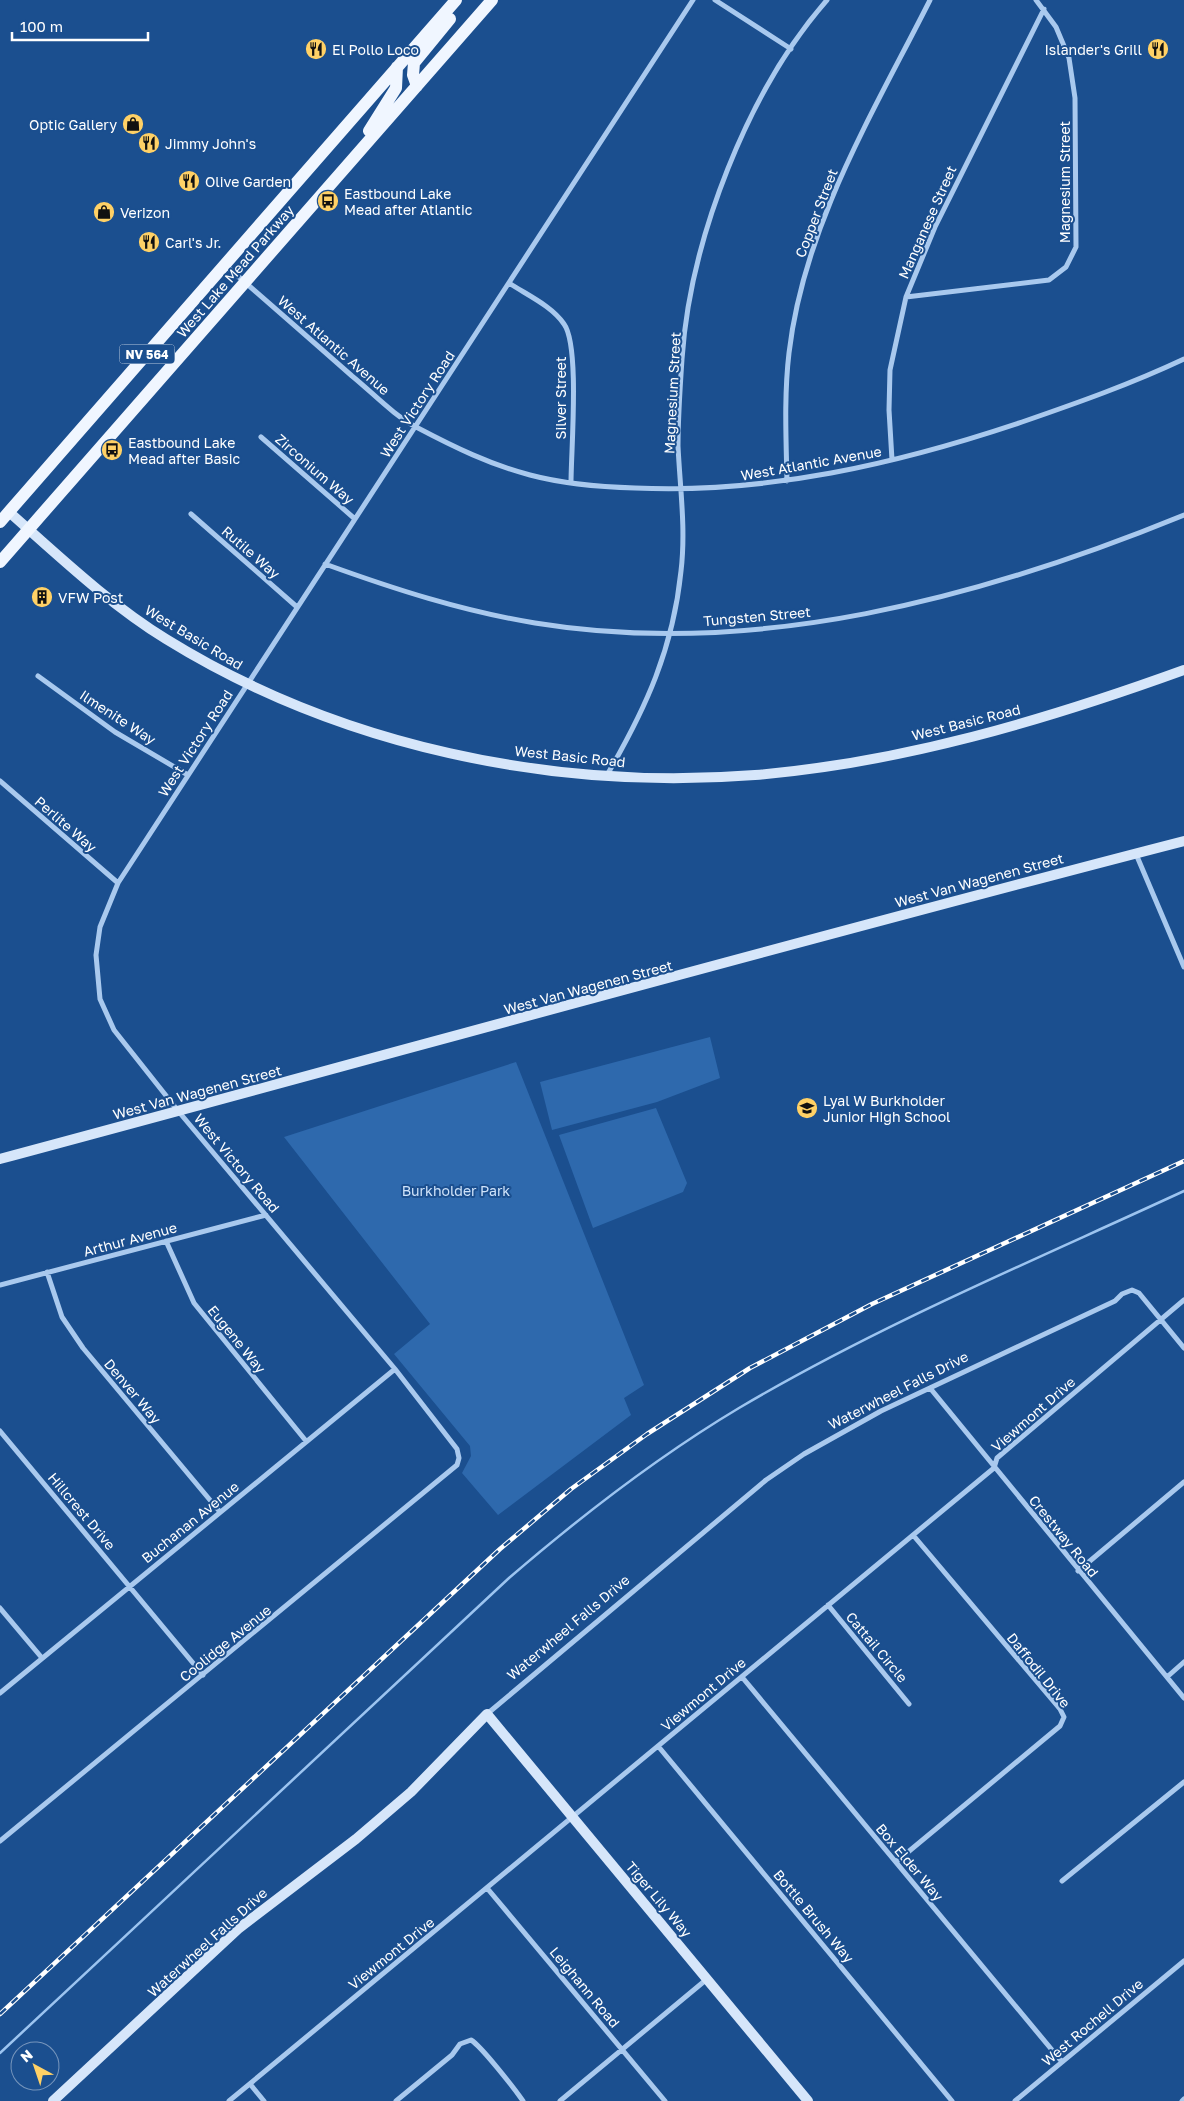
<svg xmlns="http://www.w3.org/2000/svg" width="1184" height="2101" font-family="'Golos Text',sans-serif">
  <rect width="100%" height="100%" fill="#1b4f8f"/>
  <path fill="#2e69ad" d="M710,1037L720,1078L657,1102L552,1130L540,1082Z
    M516,1062L644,1385L624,1398L631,1415L498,1515L462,1473L471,1456L470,1446L394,1354L430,1324L284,1137Z
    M656,1108L687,1183L683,1192L593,1228L559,1135Z"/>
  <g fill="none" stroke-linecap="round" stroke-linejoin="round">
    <path stroke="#9cc4f0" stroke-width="2.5" d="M0,2053L509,1578C581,1516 657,1457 739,1408C881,1324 1035,1260 1184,1191"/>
    <path stroke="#a9c9ee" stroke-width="5" d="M715,0L791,49
      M225,265C268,302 310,339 352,376C373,393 394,416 418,428C454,447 491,465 530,475C564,484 600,487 635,488C767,494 897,464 1022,422C1077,403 1131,384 1184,359
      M509,283C527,295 552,306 564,324C580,346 571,450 571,483
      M906,297L1049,280L1066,267L1076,247L1075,98L1069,58L1056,27L1036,0
      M261,437L355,519
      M892,460L889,410L890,370L906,297L935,227L1044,9
      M787,481C786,438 784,395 789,353C804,225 873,113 930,0
      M191,514L297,607
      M325,564C394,589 462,611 535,623C755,659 981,598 1184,515
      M38,676L115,732L188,775
      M607,775C646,708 673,649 681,571C686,529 680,488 678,446C678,418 680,388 682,359C690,240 748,90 827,0
      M0,781L118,883
      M1136,854L1184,967
      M166,1241L194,1303L306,1441
      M47,1272L62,1317L83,1348L220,1512
      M0,1285L266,1215
      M930,1388L1184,1698
      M0,1431L203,1675
      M1078,1571L1184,1482
      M828,1605L909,1704
      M0,1608L42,1658
      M742,1677L1062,2062
      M1167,1677L1184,1662
      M0,1693L395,1369
      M487,1714L766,1480L804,1454L881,1411L1115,1301L1122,1294L1132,1290L1139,1293L1184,1348
      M658,1746L952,2101
      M0,1841L457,1465L459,1458L457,1449L395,1369L179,1112L114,1030L100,999L96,955L100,927L118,883L693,0
      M896,1862L1060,1726L1064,1717L1060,1709L913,1535
      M1062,1881L1184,1782
      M487,1888L665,2101
      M250,2084L264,2101
      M229,2101L994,1468L997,1458L1184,1300
      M396,2101L452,2055L460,2044L471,2040C481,2046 514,2088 523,2101
      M560,2101L707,1979
      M1015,2101L1184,1961
      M1182,2101L1184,2099"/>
    <path stroke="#d6e6fa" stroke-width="10" d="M9,512C59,556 109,604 166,639C339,746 552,791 755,775C901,763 1046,720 1184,670
      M0,1159C395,1053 788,943 1184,841
      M53,2101L238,1929L356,1839L411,1792L487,1714L808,2101"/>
    <path stroke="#f0f6ff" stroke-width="12" d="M417,86L413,75L414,63L450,19
      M369,131L396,88L397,67
      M0,522L456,0
      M0,562L492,0"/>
    <g stroke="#fff" stroke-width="4.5">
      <path id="rail" d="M0,2014L500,1549L571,1489L647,1434L750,1368L872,1304L1184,1161"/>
    </g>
    <use href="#rail" stroke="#1b4f8f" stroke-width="2.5" stroke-dasharray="8" stroke-linecap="butt"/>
  </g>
  <defs>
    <g id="restaurant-disc" transform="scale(1.125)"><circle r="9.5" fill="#ffd166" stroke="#1b4f8f"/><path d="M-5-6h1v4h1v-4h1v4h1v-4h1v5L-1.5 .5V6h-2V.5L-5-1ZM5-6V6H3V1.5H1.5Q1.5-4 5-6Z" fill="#111"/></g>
    <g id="shop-disc" transform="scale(1.125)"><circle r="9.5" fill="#ffd166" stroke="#1b4f8f"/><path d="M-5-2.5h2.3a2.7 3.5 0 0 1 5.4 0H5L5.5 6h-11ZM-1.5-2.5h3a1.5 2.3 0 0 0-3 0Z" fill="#111"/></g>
    <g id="bus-disc" transform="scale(1.125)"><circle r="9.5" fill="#ffd166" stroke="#1b4f8f"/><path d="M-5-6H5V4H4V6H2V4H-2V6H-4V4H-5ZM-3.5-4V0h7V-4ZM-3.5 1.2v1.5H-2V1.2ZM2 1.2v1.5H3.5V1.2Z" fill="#111"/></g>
    <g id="building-disc" transform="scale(1.125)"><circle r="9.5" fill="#ffd166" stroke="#1b4f8f"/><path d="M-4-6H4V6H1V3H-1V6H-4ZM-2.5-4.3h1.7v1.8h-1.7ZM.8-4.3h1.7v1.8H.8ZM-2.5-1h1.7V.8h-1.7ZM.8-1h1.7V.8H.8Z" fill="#111"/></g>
    <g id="school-disc" transform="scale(1.125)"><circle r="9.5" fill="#ffd166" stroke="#1b4f8f"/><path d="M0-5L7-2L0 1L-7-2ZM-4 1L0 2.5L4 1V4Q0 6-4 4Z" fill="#111"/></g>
  </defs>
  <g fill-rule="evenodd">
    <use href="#restaurant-disc" x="316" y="49"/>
    <use href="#restaurant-disc" x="1158" y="49"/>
    <use href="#shop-disc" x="133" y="124"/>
    <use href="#restaurant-disc" x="149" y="143"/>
    <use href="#restaurant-disc" x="189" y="181"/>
    <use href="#bus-disc" x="328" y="201"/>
    <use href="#shop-disc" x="104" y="212"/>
    <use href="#restaurant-disc" x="149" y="242"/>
    <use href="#bus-disc" x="112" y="450"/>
    <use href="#building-disc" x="42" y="597"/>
    <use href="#school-disc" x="807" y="1108"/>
  </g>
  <g text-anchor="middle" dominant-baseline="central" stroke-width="4" stroke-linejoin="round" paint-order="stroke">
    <rect fill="#1b4f8f" stroke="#bbcadd" stroke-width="1" x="119.5" y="344.5" width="55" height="19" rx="4"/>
    <g font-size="12" font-weight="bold" fill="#fff">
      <text x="147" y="354">NV 564</text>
    </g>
    <g font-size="14" fill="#fff" stroke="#1b4f8f" text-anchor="start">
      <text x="332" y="49">El Pollo Loco</text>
      <text x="1142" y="49" text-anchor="end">Islander's Grill</text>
      <text x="117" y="124" text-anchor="end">Optic Gallery</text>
      <text x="165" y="143">Jimmy John's</text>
      <text x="205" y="181">Olive Garden</text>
      <text x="344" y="193">Eastbound Lake<tspan x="344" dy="16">Mead after Atlantic</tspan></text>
      <text x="120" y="212">Verizon</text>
      <text x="165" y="242">Carl's Jr.</text>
      <text x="128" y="442">Eastbound Lake<tspan x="128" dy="16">Mead after Basic</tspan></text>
      <text x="58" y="597">VFW Post</text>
      <text x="823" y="1100">Lyal W Burkholder<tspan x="823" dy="16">Junior High School</tspan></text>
    </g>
    <g font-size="14" fill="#fff" stroke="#1b4f8f">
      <text transform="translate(1064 182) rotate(-90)">Magnesium Street</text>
      <text transform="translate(816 213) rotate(-69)">Copper Street</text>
      <text transform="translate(927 222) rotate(-66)">Manganese Street</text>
      <text transform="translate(235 271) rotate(-49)">West Lake Mead Parkway</text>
      <text transform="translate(334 345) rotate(41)">West Atlantic Avenue</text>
      <text transform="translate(672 393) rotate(-87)">Magnesium Street</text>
      <text transform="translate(560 398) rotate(-90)">Silver Street</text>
      <text transform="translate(417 404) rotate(-57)">West Victory Road</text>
      <text transform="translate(811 463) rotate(-10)">West Atlantic Avenue</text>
      <text transform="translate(315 469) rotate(41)">Zirconium Way</text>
      <text transform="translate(251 552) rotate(41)">Rutile Way</text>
      <text transform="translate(757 616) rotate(-5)">Tungsten Street</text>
      <text transform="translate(194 637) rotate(31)">West Basic Road</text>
      <text transform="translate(118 717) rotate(33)">Ilmenite Way</text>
      <text transform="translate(966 722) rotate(-14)">West Basic Road</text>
      <text transform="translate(195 743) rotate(-57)">West Victory Road</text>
      <text transform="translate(570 756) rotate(6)">West Basic Road</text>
      <text transform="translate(66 824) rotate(41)">Perlite Way</text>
      <text transform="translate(979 880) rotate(-15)">West Van Wagenen Street</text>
      <text transform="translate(588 987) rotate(-15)">West Van Wagenen Street</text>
      <text transform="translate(197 1092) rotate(-15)">West Van Wagenen Street</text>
      <text transform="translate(237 1163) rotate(50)">West Victory Road</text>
      <text transform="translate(130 1239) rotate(-15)">Arthur Avenue</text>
      <text transform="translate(237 1339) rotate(51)">Eugene Way</text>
      <text transform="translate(898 1390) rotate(-27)">Waterwheel Falls Drive</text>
      <text transform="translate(133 1391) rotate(50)">Denver Way</text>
      <text transform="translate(1033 1414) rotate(-41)">Viewmont Drive</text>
      <text transform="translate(82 1511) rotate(50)">Hillcrest Drive</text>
      <text transform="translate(190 1522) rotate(-39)">Buchanan Avenue</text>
      <text transform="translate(1064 1536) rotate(51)">Crestway Road</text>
      <text transform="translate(568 1627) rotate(-40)">Waterwheel Falls Drive</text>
      <text transform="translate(225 1643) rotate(-39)">Coolidge Avenue</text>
      <text transform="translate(877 1647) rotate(50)">Cattail Circle</text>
      <text transform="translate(1039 1670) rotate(51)">Daffodil Drive</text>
      <text transform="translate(703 1694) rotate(-40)">Viewmont Drive</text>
      <text transform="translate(910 1862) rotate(50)">Box Elder Way</text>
      <text transform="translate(659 1899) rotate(50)">Tiger Lily Way</text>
      <text transform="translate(814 1916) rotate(50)">Bottle Brush Way</text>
      <text transform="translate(207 1942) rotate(-42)">Waterwheel Falls Drive</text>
      <text transform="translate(391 1953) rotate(-39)">Viewmont Drive</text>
      <text transform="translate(585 1987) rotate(50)">Leighann Road</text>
      <text transform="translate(1092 2022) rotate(-40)">West Rochell Drive</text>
    </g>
    <g font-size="14" fill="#cfe3fa" stroke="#1b4f8f">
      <text x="456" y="1190">Burkholder Park</text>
    </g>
  </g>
  <g transform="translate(35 2066) rotate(320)"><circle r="24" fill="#1b4f8f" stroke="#7695bc"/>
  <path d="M0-4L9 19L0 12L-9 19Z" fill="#ffd166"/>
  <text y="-8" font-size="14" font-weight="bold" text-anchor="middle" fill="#ffffff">N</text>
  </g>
  <path d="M12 32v8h136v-8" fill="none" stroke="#ffffff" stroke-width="2.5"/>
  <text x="20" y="32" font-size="15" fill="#ffffff" stroke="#1b4f8f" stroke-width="4" paint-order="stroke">100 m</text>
</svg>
